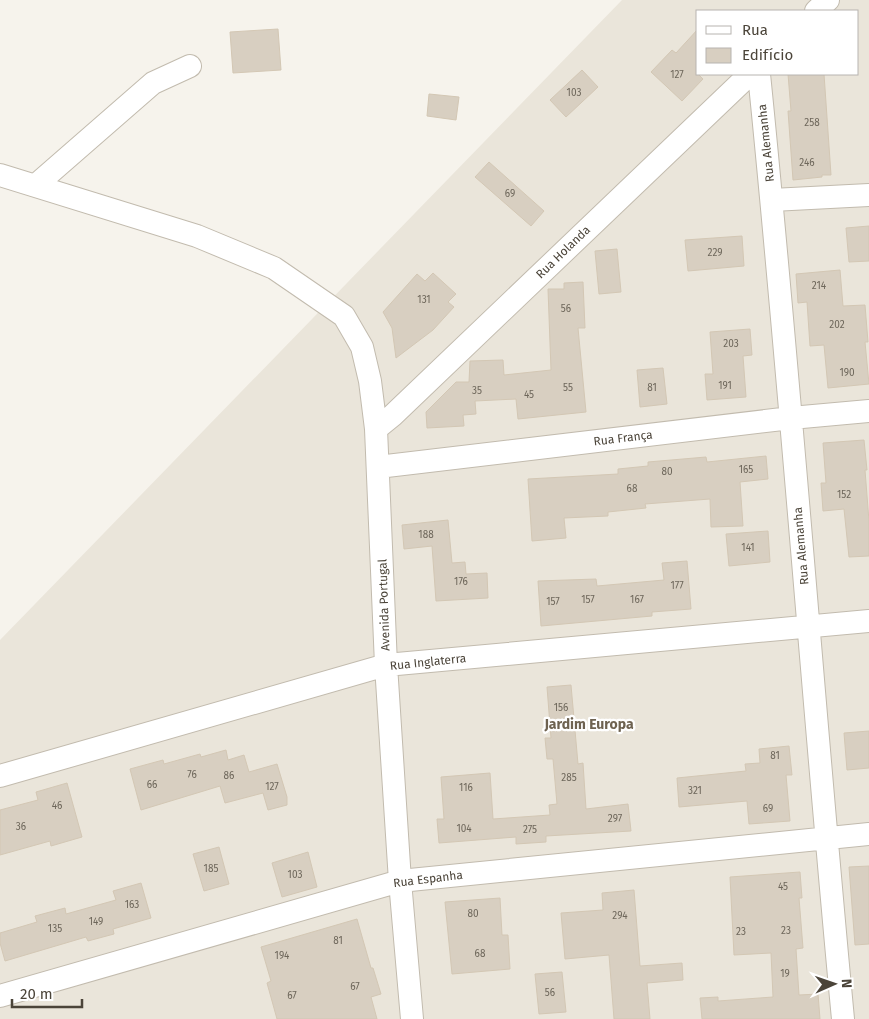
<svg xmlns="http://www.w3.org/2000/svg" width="869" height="1019" font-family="'Fira Sans',sans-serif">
  <rect width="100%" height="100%" fill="#f6f3ec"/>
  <path fill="#eae5da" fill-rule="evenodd" d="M622,0H869V1019H0V640ZM698,11H858V74H698Z"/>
  <path fill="#d8cfc1" stroke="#d3c7b4" d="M278,29L281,70L233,73L230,32Z
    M698,29V74L703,79L682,101L651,72L672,50L676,53Z
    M582,70L598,87L566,117L550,100Z
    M788,74H824L831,175H822V177L793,180L788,111H791Z
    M429,94L459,97L456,120L427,116Z
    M489,162L544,211L531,226L475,177Z
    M869,226V261L849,262L846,228Z
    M742,236L744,266L688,271L685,240Z
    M617,249L621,292L599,294L595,251Z
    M840,270L843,306L865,305L868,342H865L869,384L828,388L824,345L810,346L807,302L798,303L796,274Z
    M433,273L456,294L448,302L454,307L433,330L396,358L392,328L383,312L417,274L425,281Z
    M583,282L585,328H578L586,412L518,419L516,399L475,401L476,414L463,415L464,426L427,428L426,412L456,382H469L470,361L503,360L504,375L551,370L548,289H564V283Z
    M750,329L752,355L743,356L746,397L707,400L705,374H713L710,332Z
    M663,368L667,404L640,407L637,370Z
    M864,440L867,470H865L869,521V556L849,557L844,509L823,511L821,483H826L823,443Z
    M766,456L768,479L740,482L743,526L711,527L710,499L645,504L646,508L608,512V516L564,518L566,538L532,541L528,479L618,474V469L648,466V462L706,457L707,462Z
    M448,520L452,563L465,562L466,574L487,573L488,598L436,601L432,546L404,549L402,525Z
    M768,531L770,562L729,566L726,534Z
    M687,561L691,609L652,612V616L541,626L538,581L596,579L597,586L664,580L662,563Z
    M571,685L578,764L583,763L586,809L628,804L631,831L546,836V842L516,844V837L439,843L437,819H444L441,777L490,773L493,819L550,815L549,805L557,804L553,759H547L545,738H551L547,687Z
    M869,731V768L847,770L844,733Z
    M789,746L792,775H786L790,821L749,824L747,801L679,807L677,778L746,771L745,764L760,763L759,749Z
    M226,750L228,760L244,755L249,772L277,764L287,797V805L268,810L263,793L225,803L220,786L141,810L130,769L163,760L164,764L200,754L201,757Z
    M67,783L82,837L51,846L50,841L0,855V810L38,800L36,792Z
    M219,847L229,884L204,891L193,854Z
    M308,852L317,887L282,897L272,863Z
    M869,866V944L855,945L849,867Z
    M800,872L802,898H799L803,948L796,949L799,995L818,994L820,1019H702L700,998L718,997V1001L773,997L771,953L734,955L730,877Z
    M141,883L151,918L113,929L114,934L88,941L86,937L5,961L0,943V933L37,922L35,916L65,908L66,914L116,900L113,891Z
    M634,890L640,966L682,963L683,980L647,983L650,1019H614L609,955L565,959L561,913L603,910L602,893Z
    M500,898L502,935H508L510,969L452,974L445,902Z
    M357,919L371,968H373L381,994L371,997L377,1019H277L267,983L271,981L261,947Z
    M562,972L566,1012L539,1014L535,974Z"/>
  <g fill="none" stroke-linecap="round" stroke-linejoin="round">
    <g stroke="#c2bbae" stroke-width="24">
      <path id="minor" d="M816,11L828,0
        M759,74C791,388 813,704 843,1019
        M0,175L197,236L274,268L344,316L362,347L370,381L376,429L386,665L400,881L412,1019
        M36,185L153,83L190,66
        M772,200L869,195
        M376,429L392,416L750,74
        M378,467L791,418L869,411
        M0,776L386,665L869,621
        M0,996L400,881L869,834"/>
    </g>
    <use href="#minor" stroke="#fff" stroke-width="22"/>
  </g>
  <g text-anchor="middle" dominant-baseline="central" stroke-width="4.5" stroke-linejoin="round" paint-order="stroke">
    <g font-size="10" fill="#6e675b">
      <text x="677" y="75">127</text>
      <text x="574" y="93">103</text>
      <text x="812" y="123">258</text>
      <text x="807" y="163">246</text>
      <text x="510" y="194">69</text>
      <text x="715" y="253">229</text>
      <text x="819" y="286">214</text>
      <text x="424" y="300">131</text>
      <text x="566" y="309">56</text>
      <text x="837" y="325">202</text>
      <text x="731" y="344">203</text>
      <text x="847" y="373">190</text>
      <text x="725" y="386">191</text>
      <text x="568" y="388">55</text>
      <text x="652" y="388">81</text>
      <text x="477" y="391">35</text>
      <text x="529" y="395">45</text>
      <text x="746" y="470">165</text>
      <text x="667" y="472">80</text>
      <text x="632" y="489">68</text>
      <text x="844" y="495">152</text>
      <text x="426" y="535">188</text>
      <text x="748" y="548">141</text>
      <text x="461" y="582">176</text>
      <text x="677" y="586">177</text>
      <text x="588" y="600">157</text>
      <text x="637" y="600">167</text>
      <text x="553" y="602">157</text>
      <text x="561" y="708">156</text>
      <text x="775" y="756">81</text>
      <text x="192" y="775">76</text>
      <text x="229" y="776">86</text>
      <text x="569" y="778">285</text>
      <text x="152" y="785">66</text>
      <text x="272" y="787">127</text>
      <text x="466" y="788">116</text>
      <text x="695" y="791">321</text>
      <text x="57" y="806">46</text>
      <text x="768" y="809">69</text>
      <text x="615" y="819">297</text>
      <text x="21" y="827">36</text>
      <text x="464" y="829">104</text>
      <text x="530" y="830">275</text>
      <text x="211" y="869">185</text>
      <text x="295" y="875">103</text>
      <text x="783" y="887">45</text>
      <text x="132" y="905">163</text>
      <text x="473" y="914">80</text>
      <text x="620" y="916">294</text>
      <text x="96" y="922">149</text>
      <text x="55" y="929">135</text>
      <text x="786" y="931">23</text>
      <text x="741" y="932">23</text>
      <text x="338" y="941">81</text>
      <text x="480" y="954">68</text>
      <text x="282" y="956">194</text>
      <text x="785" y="974">19</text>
      <text x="355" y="987">67</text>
      <text x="550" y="993">56</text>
      <text x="292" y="996">67</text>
    </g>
    <g font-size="12" fill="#4b4439" stroke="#fff">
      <text transform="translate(766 143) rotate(-96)">Rua Alemanha</text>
      <text transform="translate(563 252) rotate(-44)">Rua Holanda</text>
      <text transform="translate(623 438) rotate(-7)">Rua França</text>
      <text transform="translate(801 546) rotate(-95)">Rua Alemanha</text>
      <text transform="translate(384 605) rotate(-92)">Avenida Portugal</text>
      <text transform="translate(428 662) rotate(-6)">Rua Inglaterra</text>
      <text transform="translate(428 879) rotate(-7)">Rua Espanha</text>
    </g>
    <g font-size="14" font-weight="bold" fill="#6e6250" stroke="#fff">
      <text x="589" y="724">Jardim Europa</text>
    </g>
  </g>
  <rect x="696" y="10" width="162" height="65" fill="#ffffff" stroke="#b7b4b0"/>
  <rect x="706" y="26" width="25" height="8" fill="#ffffff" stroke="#b7b4b0"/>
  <text x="742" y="35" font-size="15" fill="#4b4439">Rua</text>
  <rect x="706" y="48" width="25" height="15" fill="#d8cfc1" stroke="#b7b4b0"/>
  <text x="742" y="60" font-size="15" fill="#4b4439">Edifício</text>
  <g transform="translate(834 984) rotate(88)" stroke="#ffffff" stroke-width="4" paint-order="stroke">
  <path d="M0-4L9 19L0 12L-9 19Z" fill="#4b4439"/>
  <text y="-8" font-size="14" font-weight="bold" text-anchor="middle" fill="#4b4439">N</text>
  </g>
  <path d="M12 999v8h70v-8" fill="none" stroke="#4b4439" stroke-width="2.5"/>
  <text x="20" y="999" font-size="15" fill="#4b4439" stroke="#ffffff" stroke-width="4" paint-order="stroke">20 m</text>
</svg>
